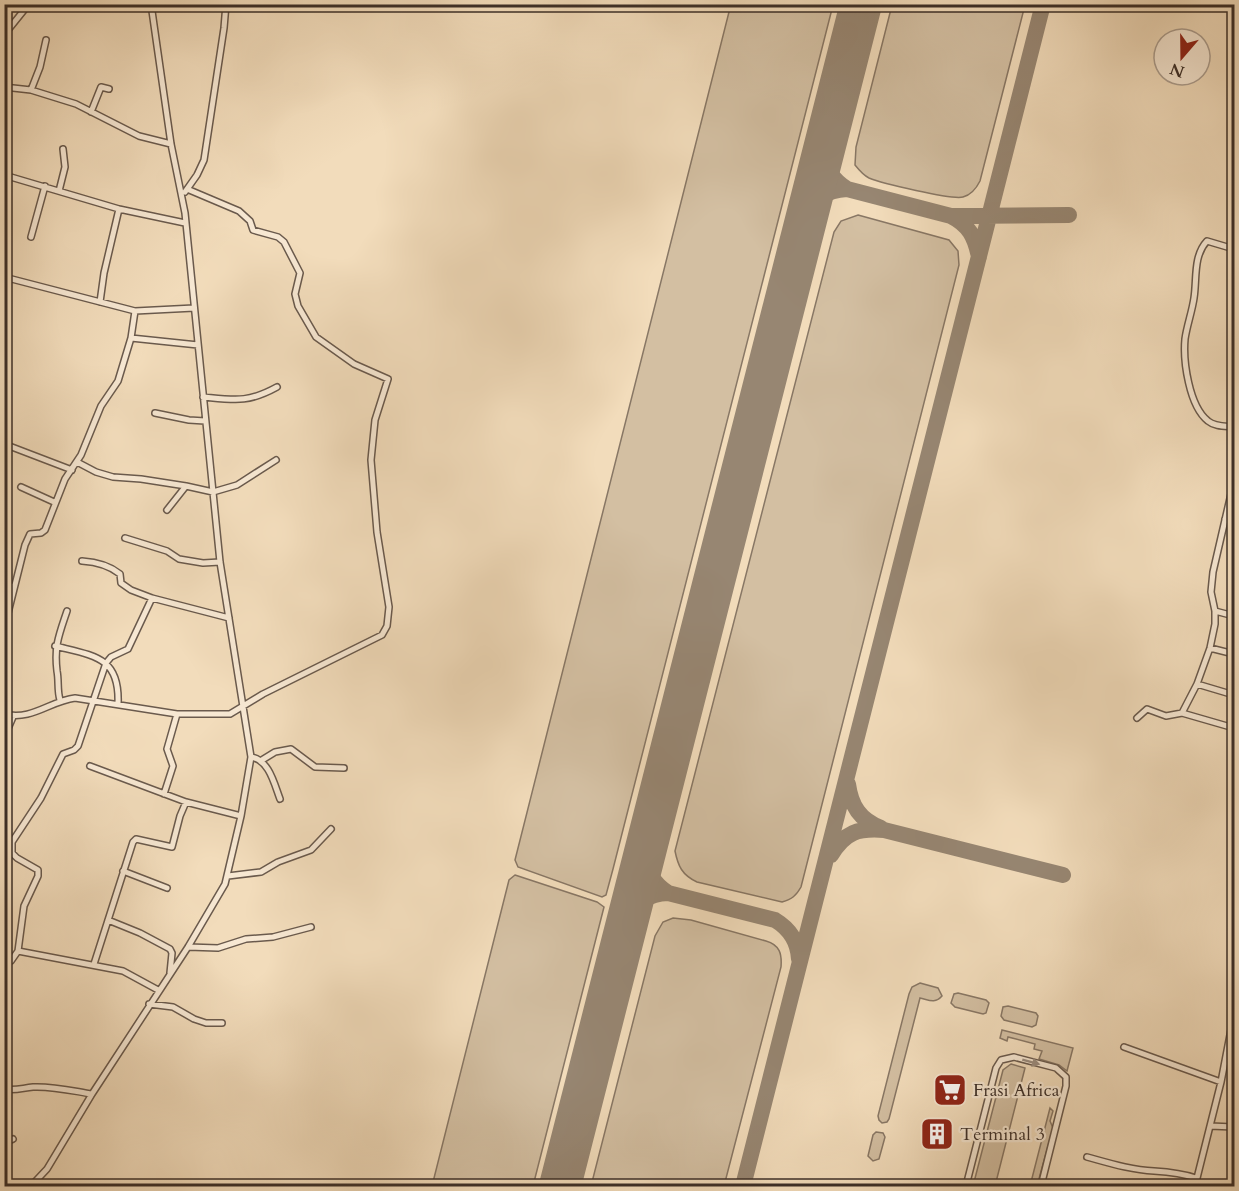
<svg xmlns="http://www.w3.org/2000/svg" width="1239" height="1191" font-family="Cardo,serif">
  <rect width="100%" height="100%" fill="#f2dcbb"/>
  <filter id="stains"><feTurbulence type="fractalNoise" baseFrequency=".00333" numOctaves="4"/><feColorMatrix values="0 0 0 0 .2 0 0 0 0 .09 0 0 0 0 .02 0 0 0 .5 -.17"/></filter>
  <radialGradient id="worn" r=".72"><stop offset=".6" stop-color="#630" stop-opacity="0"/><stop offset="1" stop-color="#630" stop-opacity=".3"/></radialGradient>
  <path fill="#d3bfa2" stroke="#887765" stroke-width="1.5" d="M731,4L833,5L613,869L606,895L602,897L518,867L515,860Z
    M892,5H1025L980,181C976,189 971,195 963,197C951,200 881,183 869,178C863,175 859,170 855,165L856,147Z
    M858,215L949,240L958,251L959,265L801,887C796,896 792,899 782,902L697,882C682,875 678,866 675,851L834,232L841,221Z
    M515,875L597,902L604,907L533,1186H432L509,880Z
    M673,918L691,920L766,941C780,945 782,954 781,967L724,1186H591L655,936L663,922Z
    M920,983L938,988L942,996C935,1004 929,1000 920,998L889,1119L887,1122L882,1123L879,1120L878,1116L909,994L912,987Z
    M958,993L986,1000L989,1003L986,1013L983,1014L955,1007L951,1003L954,994Z
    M1008,1006L1036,1013L1038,1016L1036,1025L1032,1027L1004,1020L1001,1016L1003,1007Z
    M1002,1030L1073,1048L1067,1071L1059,1065L1039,1059L1042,1051L1034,1049L1035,1044L1008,1037L1007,1041L1000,1038Z
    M1011,1064L1025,1068L995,1186H973L1003,1070Z
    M1050,1108L1053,1111L1050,1121L1053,1128L1037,1186H1030Z
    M876,1132L883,1133L885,1137L879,1159L873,1161L868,1156L873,1135Z"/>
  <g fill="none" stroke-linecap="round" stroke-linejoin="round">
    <path stroke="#978672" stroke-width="16" d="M824,152C826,170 832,179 847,189
      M951,216L1069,215
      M806,221C814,200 824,190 847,189L951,216C969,225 975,237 979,257
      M848,784C851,806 860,820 881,828
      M645,854C647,872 653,883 668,893L775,920C790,929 798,941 799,959
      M831,855C845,832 858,828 884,830L1063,875
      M628,921C637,902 647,894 668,893
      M561,1182L562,1186
      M743,1186L1043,4"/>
    <path stroke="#978672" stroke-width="42" d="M560,1186L861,4"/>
    <g stroke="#6a5a4d" stroke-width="8">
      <path id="street" d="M4,35L29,4
        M4,87L31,90L76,104L139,136L171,144
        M31,90L40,67L46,40
        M91,112L101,87L109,89
        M4,175L119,209L185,223
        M59,191L65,167L63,149
        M185,192L197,175L204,160L224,28L226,4
        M31,237L45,186
        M1234,249L1207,241C1193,256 1197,279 1194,298C1192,312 1187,325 1185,339C1183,361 1189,406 1208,421C1215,427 1226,426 1234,427
        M4,277L135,311L194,308
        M100,302L104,273L119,209
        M131,338L198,345
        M4,369L5,367
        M203,397C235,400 248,403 277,387
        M155,413L189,420L205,421
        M4,444L72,470
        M77,462L96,472L113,477L141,479L186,486
        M21,487L54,502
        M167,510L186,486L213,492L237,485L276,460
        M1225,519L1234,522
        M125,538L167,551L179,559L203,563L220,562
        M82,561C97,562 109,565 120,574L121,583L131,590L152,598
        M4,584L14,587
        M1215,611L1234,616
        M4,629L25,545L30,534L41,533L45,530L65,479L81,455L101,406L118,381L131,338L135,311
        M55,646C95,656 120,657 118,704
        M1210,648L1234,654
        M1197,684L1234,695
        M60,700C57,690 59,681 57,671C54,646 59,635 67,611
        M1182,713L1234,728
        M4,714C32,721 50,701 75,698L177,714H230L263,694L382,635L387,626L389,607L377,532L371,460L375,420L388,379L354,364L316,337L298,306L295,294L300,273L284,242L278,237L253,230L250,221L239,211L187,189
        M1137,718L1147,709L1166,716L1182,713L1197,684L1210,648L1215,624V611L1211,592L1213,572L1234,481
        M4,738L13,717
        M251,757C269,760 274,783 280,799
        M262,760L275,752L291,749L315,767L344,768
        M90,766L186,802L241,816
        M164,794L173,766L167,749L177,714
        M123,871L167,888
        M228,876L261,872L278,862L311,850L331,829
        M108,920L140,933L170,949L172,953L170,973
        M188,947L218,948L246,939L273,937L311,927
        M4,963L11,961L18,951
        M94,964L133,842L136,839L172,847L180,816L186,802
        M158,990L123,971L18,951L24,906L38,876V870L17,858L12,853V842L41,798L63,754L74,750L78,746L106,663L111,657L128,649L152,598L229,618
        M149,1004L173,1007L194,1019L206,1023H222
        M1124,1047L1221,1082
        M4,1089C16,1091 22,1088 33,1087C53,1086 73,1091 92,1094
        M1210,1126L1234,1127
        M4,1143L13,1139
        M1087,1157C1109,1163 1131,1170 1154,1171C1169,1172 1181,1173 1196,1178
        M31,1186L47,1169L92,1094L188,947L225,884L241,816L251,757L220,562L185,213L171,144L151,4
        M966,1186L996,1068L1001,1060L1014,1057L1056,1068L1066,1077V1086L1041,1186
        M1195,1186L1221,1082L1234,1014"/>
    </g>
    <use href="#street" stroke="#f7e8d3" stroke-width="5"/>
  </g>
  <defs><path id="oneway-solid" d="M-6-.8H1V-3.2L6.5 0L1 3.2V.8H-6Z" transform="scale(1.5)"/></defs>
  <use fill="#9a8c7e" href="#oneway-solid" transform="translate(1031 1062) rotate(15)"/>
  <defs>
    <g id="supermarket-square" transform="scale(1.725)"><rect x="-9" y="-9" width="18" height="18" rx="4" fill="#8f2418" stroke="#f7e8d3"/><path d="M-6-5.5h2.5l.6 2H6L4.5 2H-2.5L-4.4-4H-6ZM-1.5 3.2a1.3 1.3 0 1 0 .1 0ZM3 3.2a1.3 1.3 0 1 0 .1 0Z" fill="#fff"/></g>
    <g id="building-square" transform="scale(1.725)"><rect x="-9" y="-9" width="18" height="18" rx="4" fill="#8f2418" stroke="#f7e8d3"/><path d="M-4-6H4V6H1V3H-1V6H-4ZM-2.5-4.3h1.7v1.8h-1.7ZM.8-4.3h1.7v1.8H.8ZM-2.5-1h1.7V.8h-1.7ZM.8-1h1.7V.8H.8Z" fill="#fff"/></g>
  </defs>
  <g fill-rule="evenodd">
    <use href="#supermarket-square" x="950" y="1090"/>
    <use href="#building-square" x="937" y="1134"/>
  </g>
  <g text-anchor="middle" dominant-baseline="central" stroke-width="4.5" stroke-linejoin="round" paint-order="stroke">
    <g font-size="18" fill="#3c2f28" stroke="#f7e8d3" text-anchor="start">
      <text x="973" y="1090">Frasi Africa</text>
      <text x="960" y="1134">Terminal 3</text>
    </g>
  </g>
  <rect width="1239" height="1191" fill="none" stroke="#f2dcbb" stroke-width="24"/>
  <rect x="6" y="6" width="1227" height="1179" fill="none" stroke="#3c2f28" stroke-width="3"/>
  <rect x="12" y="12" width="1215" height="1167" fill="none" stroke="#3c2f28" stroke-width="1.5"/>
  <g transform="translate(1182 57) rotate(200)"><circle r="28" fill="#f7e8d3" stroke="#ac9e8f" stroke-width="1.5"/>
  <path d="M0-4.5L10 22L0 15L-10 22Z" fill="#8f2418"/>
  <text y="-9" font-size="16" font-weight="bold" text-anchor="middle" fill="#3c2f28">N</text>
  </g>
  <rect width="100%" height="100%" filter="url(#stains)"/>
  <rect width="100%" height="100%" fill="url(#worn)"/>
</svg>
